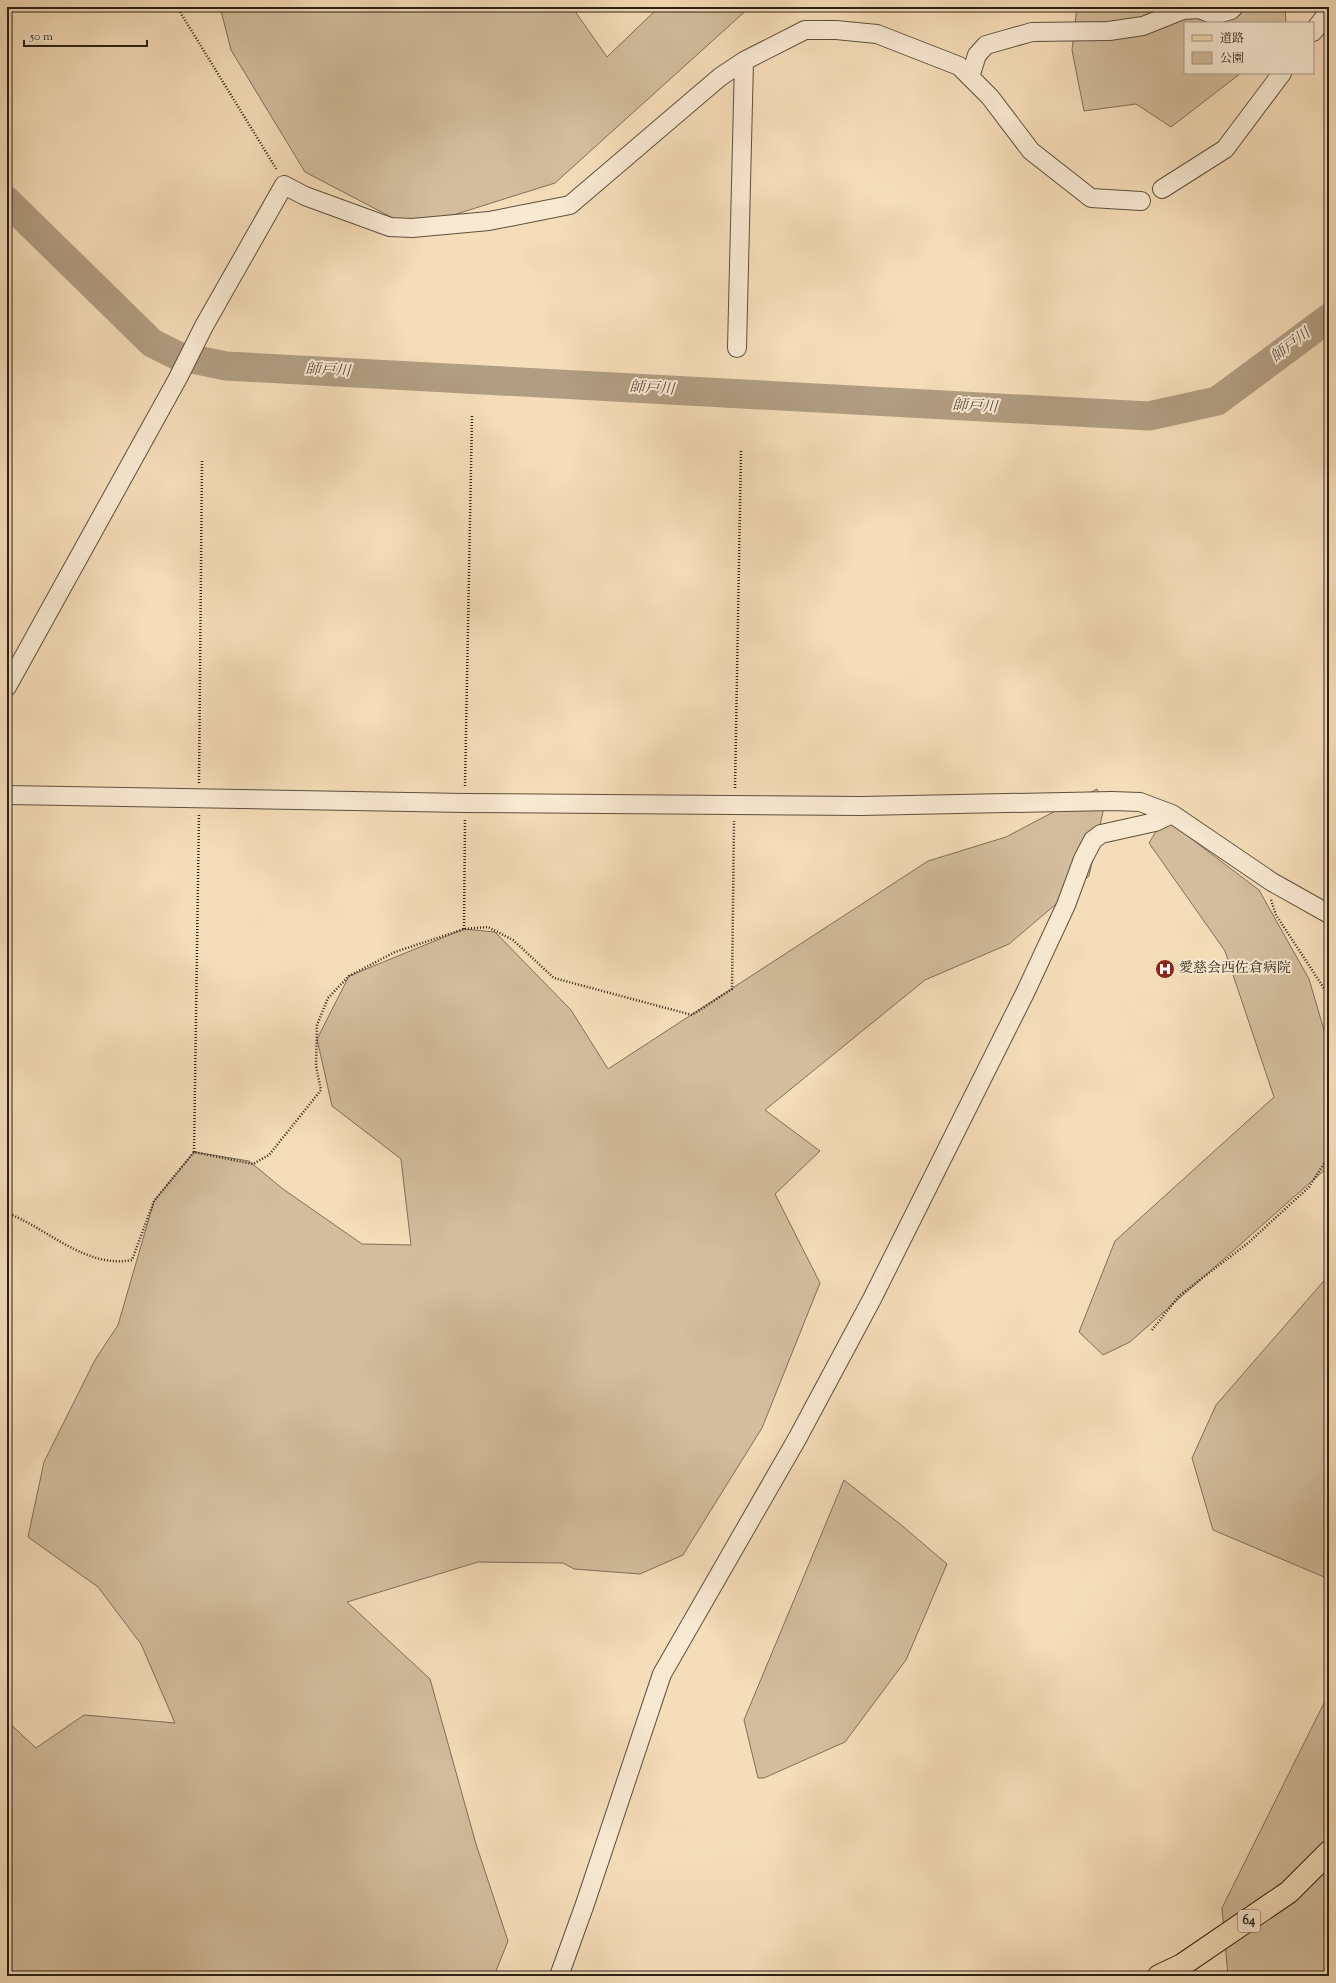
<svg xmlns="http://www.w3.org/2000/svg" width="1336" height="1983" font-family="'Sorts Mill Goudy','Noto Serif JP',serif">
  <rect width="100%" height="100%" fill="#f5ddb9"/>
  <filter id="stains"><feTurbulence type="fractalNoise" baseFrequency=".005" numOctaves="4"/><feColorMatrix values="0 0 0 0 .2 0 0 0 0 .09 0 0 0 0 .02 0 0 0 .5 -.17"/></filter>
  <radialGradient id="worn" r=".72"><stop offset=".6" stop-color="#630" stop-opacity="0"/><stop offset="1" stop-color="#630" stop-opacity=".3"/></radialGradient>
  <path fill="#d3bd9d" stroke="#806f58" d="M220,7H572L607,57L659,7H750L555,183L412,228L305,172L231,50Z
    M1077,7H1285L1286,23H1185V73H1241L1171,127L1136,104L1084,111L1072,50Z
    M1097,789L1104,807L1089,876L1009,944L925,980L765,1110L820,1151L775,1194L820,1283L762,1428L683,1555L640,1574L574,1569L563,1563L478,1562L347,1602L430,1679L476,1844L508,1941L494,1976H7V1721L36,1748L84,1715L175,1723L141,1644L98,1587L28,1537L44,1462L95,1360L118,1325L154,1201L194,1152L249,1161L283,1189L362,1244L411,1245L401,1159L332,1106L317,1039L349,976L464,929L495,932L571,1010L608,1069L928,861L1006,837Z
    M1164,818L1259,890L1309,979L1329,1047V1166L1130,1342L1103,1355L1079,1332L1115,1241L1274,1097L1225,951L1149,843Z
    M1329,1275V1572L1324,1577L1213,1530L1192,1458L1216,1405Z
    M844,1480L900,1524L947,1564L906,1660L845,1742L764,1778H758L744,1720Z
    M1329,1693V1976H1228L1222,1908Z"/>
  <g fill="none" stroke-linecap="round" stroke-linejoin="round">
    <path stroke="#b19d81" stroke-width="29" d="M7,201L152,343L178,356L226,366L1149,416L1217,401L1329,318"/>
    <g stroke="#5e503d" stroke-width="20">
      <path id="street" d="M1313,32L1329,11
        M970,77L977,55L986,45L1032,32L1109,31L1143,26L1183,10L1199,9L1214,15L1231,10L1234,7
        M1162,189L1225,149L1282,73
        M737,348L744,61
        M7,687L178,378L204,326L284,185L305,196L390,227L412,228L489,221L570,205L720,77L744,61L805,30H836L877,34L959,66L990,97L1031,151L1091,198L1141,201
        M7,795L465,803L861,806L1112,801L1140,802L1172,814L1272,882L1329,914
        M559,1976L585,1904L662,1674L797,1439L872,1299L1025,993L1066,905L1083,859L1093,840L1101,834L1155,822L1172,814"/>
    </g>
    <g stroke="#2c2114" stroke-width="24">
      <path id="primary" d="M1159,1976L1182,1965L1289,1892L1329,1852"/>
    </g>
    <path stroke="#2c2114" stroke-width="2.5" stroke-dasharray="1 2" stroke-linecap="butt" d="M177,7L277,170
      M199,783L202,461
      M465,786L472,415
      M735,788L741,450
      M1271,900L1276,915L1329,996
      M464,929L465,819
      M194,1152L199,814
      M7,1213C47,1228 86,1269 132,1260L154,1201L194,1152L253,1164L269,1155L321,1090L316,1066L317,1025L328,998L349,976L395,952L464,929L488,927L513,940L554,978L692,1015L732,989L734,821
      M1152,1330L1179,1296L1248,1243L1309,1187L1329,1156"/>
    <use href="#street" stroke="#f8e9d2" stroke-width="18"/>
    <use href="#primary" stroke="#f5ddb9" stroke-width="22"/>
  </g>
  <defs>
    <g id="hospital-disc" transform="scale(1)"><circle r="9.5" fill="#8f2418" stroke="#f8e9d2"/><path d="M-5-5h3v3.5h4V-5h3V5h-3V1.5h-4V5h-3Z" fill="#fff"/></g>
  </defs>
  <g fill-rule="evenodd">
    <use href="#hospital-disc" x="1165" y="969"/>
  </g>
  <g text-anchor="middle" dominant-baseline="central" stroke-width="4" stroke-linejoin="round" paint-order="stroke">
    <rect fill="#f8e9d2" stroke="#695d4d" stroke-width="1" x="1238" y="1910" width="22" height="22" rx="3"/>
    <g font-size="13" font-weight="bold" fill="#2c2114">
      <text x="1249" y="1921">64</text>
    </g>
    <g font-size="14" fill="#2c2114" stroke="#f8e9d2" text-anchor="start">
      <text x="1179" y="969">愛慈会西佐倉病院</text>
    </g>
    <g font-size="15" font-style="italic" fill="#5b4c3a" stroke="#f8e9d2">
      <text transform="translate(1291 346) rotate(-37)">師戸川</text>
      <text transform="translate(328 371) rotate(3)">師戸川</text>
      <text transform="translate(652 389) rotate(3)">師戸川</text>
      <text transform="translate(975 407) rotate(3)">師戸川</text>
    </g>
  </g>
  <rect width="1336" height="1983" fill="none" stroke="#f5ddb9" stroke-width="24"/>
  <rect x="8" y="8" width="1320" height="1967" fill="none" stroke="#2c2114" stroke-width="2"/>
  <rect x="12" y="12" width="1312" height="1959" fill="none" stroke="#2c2114"/>
  <rect x="1184" y="22" width="130" height="52" fill="#f8e9d2" stroke="#a69986"/>
  <rect x="1192" y="35" width="20" height="6" fill="#f5ddb9" stroke="#a69986"/>
  <text x="1220" y="42" font-size="12" fill="#2c2114">道路</text>
  <rect x="1192" y="52" width="20" height="12" fill="#d3bd9d" stroke="#a69986"/>
  <text x="1220" y="62" font-size="12" fill="#2c2114">公園</text>
  <path d="M24 40v6h123v-6" fill="none" stroke="#2c2114" stroke-width="2"/>
  <text x="30" y="40" font-size="12" fill="#2c2114" stroke="#f8e9d2" stroke-width="3" paint-order="stroke">50 m</text>
  <rect width="100%" height="100%" filter="url(#stains)"/>
  <rect width="100%" height="100%" fill="url(#worn)"/>
</svg>
